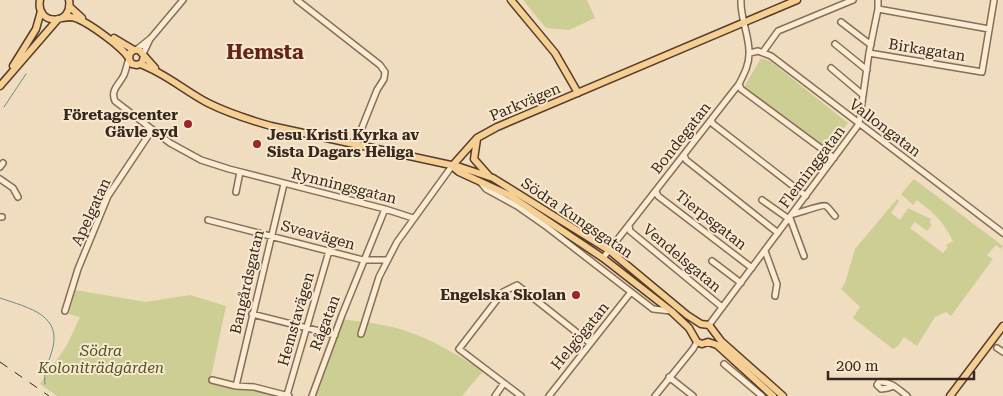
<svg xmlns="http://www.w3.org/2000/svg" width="1003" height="396" font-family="'Roboto Serif',serif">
  <rect width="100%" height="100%" fill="#f0ddbf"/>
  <path fill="#ccce93" d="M523,0H587L595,18L569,30L546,28Z
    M761,58L770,61L848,123L827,151L744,87Z
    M914,179L1003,246L1001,249L996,245L987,255L993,259L951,316L946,312L935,317L917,346L904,337L898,346L893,349L853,318L860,307L841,289L845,283L855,249L897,199L899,201L891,213L900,220L908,208L931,219L930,223L932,225L927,231L915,222L910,228L943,253L948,247L946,245L953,241C943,221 934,213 917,200L913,205L901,194Z
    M75,290L146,302L190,295L226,306L211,377L284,396H57L40,384L67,345L80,317L69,314Z
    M341,319C363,322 385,324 406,331C434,340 459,357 484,370L462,396H312Z"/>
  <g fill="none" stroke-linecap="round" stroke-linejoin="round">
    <path stroke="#698f83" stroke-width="1" d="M4,107L26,74
      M0,298C29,308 65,315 51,354C48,364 43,374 45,384"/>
    <g stroke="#896d56" stroke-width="8">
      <path id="minor" d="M297,0L380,65L385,72L384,79L377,90L355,145
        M878,9L989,29
        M841,22L871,45
        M835,44L867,70
        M136,50L151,38L183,0
        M763,52L778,31L853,0
        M750,53L758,51L771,56L1003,233
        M869,53L982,72L994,0
        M143,54L150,39
        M129,59C127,64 126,70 124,75C119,85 110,90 115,101L170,143L201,160L229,169L385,209L413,218
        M831,68L863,95
        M739,84L741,89L834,158
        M711,120L713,124L806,196
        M684,155L686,160L778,233
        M0,167L3,163
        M0,179L13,188L18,197
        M481,183L486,189L517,206L547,227L653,309L671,311
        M656,191L658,196L752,268
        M236,192L240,172
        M762,200L789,219
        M793,214C799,213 823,204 826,206C829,208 832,213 835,216
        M0,217H2
        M790,218L804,256
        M208,220L363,260H387
        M629,226L630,231L722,307
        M765,251L777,284L775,296
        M603,258L739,84C744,74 749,65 749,54C750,37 740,18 741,0
        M712,261L741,283
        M65,311L78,269L108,196L152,130
        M252,314L335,335
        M709,325L859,124L869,53L878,9V0
        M361,334L379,277L397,242L452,166
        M997,348L1003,352
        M724,364L762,396
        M669,377L693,396
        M212,380L236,386L254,387L289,396
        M236,386L284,184
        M894,386L888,388L881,389L877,385L879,382C891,381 898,389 907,396
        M287,395L329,251
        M312,396L342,315L385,209
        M495,396L504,383
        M521,396L459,349L503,292L517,285L590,343
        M549,396L631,292
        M655,396L693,349L697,342"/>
    </g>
    <g stroke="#563c2b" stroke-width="9">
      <path id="major" d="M40,0C35,26 74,26 69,0
        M511,0L555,53L578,93
        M69,6L82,18
        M62,18C68,17 72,16 78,19C90,24 121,46 129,58
        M114,38L134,50
        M144,56L142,63L137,65L132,64L129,59L130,53L134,50H139L155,68
        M140,64C165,73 185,91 208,103C228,113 250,120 271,126L460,167L493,178L610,251L687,315L701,324L709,325L721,341L783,396
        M13,66L36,29L41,11
        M0,86L58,19
        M477,139L474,159L489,176
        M452,166L477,138L497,127L797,0
        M453,167L459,172L509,195L603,258L671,311L689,328L697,342L702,344L708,342L717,345L773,396
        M950,396L1003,326"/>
    </g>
    <use href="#minor" stroke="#faebd2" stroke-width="5"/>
    <use href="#major" stroke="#f5cf94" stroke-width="6"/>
    <path stroke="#38271c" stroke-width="1" stroke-dasharray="9 9" stroke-linecap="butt" d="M0,362L49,396"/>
  </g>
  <g fill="#9b242f" stroke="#f7e8cf" stroke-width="2">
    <circle cx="188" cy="124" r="5"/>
    <circle cx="257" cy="144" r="5"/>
    <circle cx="576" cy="295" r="5"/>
  </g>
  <g text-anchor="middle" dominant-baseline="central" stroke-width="4" stroke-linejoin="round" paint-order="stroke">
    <g font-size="15" fill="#38271c" stroke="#f7e8cf">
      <text transform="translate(927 50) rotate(9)">Birkagatan</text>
      <text transform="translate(525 102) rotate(-23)">Parkvägen</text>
      <text transform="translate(885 128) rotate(37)">Vallongatan</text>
      <text transform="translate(681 138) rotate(-52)">Bondegatan</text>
      <text transform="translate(812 167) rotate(-53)">Fleminggatan</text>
      <text transform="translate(344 186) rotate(14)">Rynningsgatan</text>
      <text transform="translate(91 212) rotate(-65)">Apelgatan</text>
      <text transform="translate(577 218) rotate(34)">Södra Kungsgatan</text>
      <text transform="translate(711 220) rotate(38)">Tierpsgatan</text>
      <text transform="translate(318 235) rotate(15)">Sveavägen</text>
      <text transform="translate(682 258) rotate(40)">Vendelsgatan</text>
      <text transform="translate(247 282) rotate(-77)">Bangårdsgatan</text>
      <text transform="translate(296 319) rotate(-74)">Hemstavägen</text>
      <text transform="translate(325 323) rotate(-69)">Rågatan</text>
      <text transform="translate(580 336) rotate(-51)">Helgögatan</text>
    </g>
    <g font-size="15" font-weight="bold" fill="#38271c" stroke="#f7e8cf" text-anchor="end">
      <text x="178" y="115">Företagscenter<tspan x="178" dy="17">Gävle syd</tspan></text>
      <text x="267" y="135" text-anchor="start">Jesu Kristi Kyrka av<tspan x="267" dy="17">Sista Dagars Heliga</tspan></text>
      <text x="566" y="295">Engelska Skolan</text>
    </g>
    <g font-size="15" font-style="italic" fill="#4d5521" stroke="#f7e8cf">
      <text x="101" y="351">Södra<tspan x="101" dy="17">Koloniträdgården</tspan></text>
    </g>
    <g font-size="20" font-weight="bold" fill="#662319" stroke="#f7e8cf">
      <text x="265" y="52">Hemsta</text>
    </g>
  </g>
  <path d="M828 371v8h146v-8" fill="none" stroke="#38271c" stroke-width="2.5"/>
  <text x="836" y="371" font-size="15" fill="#38271c" stroke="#f7e8cf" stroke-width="4" paint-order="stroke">200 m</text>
</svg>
